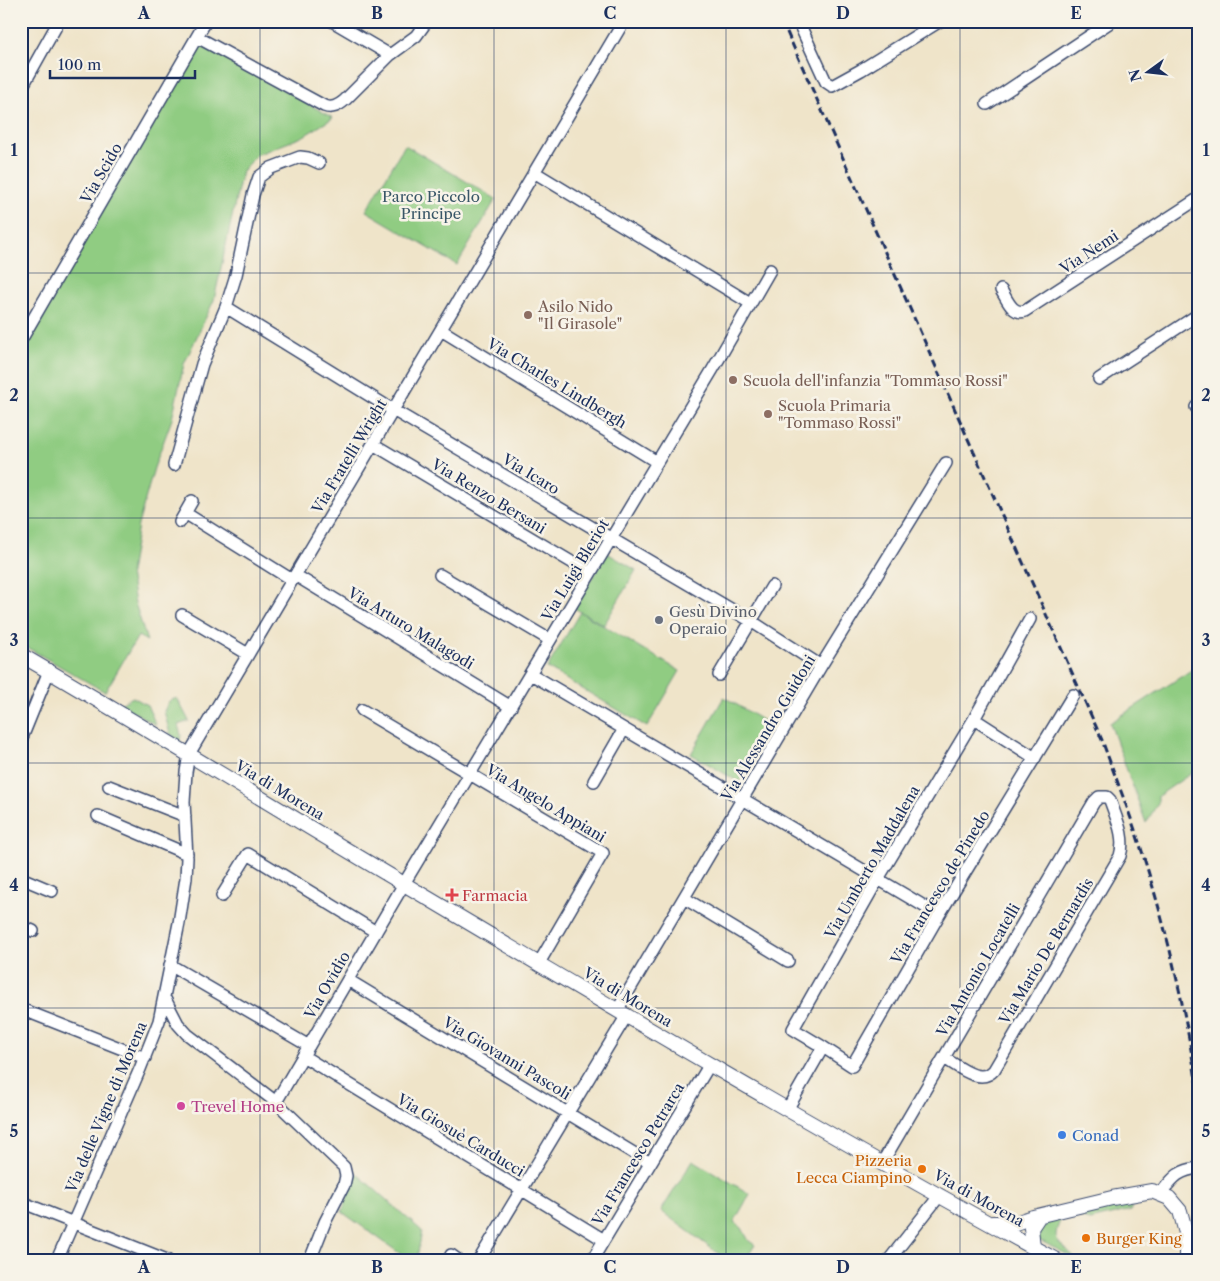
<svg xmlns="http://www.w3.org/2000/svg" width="1220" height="1281" font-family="'Libre Caslon Text',serif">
  <rect width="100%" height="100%" fill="#f7f3e8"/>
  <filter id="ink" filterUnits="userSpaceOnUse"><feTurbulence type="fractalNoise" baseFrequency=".02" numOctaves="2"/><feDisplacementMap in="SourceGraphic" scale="10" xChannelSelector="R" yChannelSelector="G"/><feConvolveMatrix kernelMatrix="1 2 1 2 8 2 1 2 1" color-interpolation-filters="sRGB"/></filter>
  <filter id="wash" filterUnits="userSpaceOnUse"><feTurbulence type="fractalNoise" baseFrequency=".0096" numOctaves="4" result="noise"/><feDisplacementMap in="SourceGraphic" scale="20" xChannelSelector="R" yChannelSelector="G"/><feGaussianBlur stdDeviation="1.12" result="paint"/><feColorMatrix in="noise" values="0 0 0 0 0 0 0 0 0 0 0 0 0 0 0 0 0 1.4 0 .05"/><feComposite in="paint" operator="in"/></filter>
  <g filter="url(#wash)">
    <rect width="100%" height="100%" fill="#efe4c9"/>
    <path fill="#90cc82" stroke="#567e70" d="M199,41L333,118L302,137L256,155L242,171L214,300L184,364L172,419L154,468L138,525L130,573L135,603L147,641L138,636L105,692L21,644V348Z
      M405,145L496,199L457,265L366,211Z
      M607,553L636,570L604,625L574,608Z
      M580,612L680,671L647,727L547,668Z
      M1199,665V768L1158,796V803L1146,823L1110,723Z
      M133,697L147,705L156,725L120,704Z
      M724,697L772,726L739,782L691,754Z
      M177,698L189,721L178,725L181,735L180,741L170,734L164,711L169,701Z
      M693,1160L750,1194L734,1222L742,1228L749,1241L755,1245L745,1260H727L661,1211Z
      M356,1173L422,1231L417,1258L409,1260L342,1212Z
      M1131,1201V1210L1090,1220L1071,1215Z
      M1062,1217C1048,1245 1061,1241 1076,1259L1039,1240L1036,1228L1041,1223Z"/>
  </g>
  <g filter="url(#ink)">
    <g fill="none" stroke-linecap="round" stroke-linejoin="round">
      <g stroke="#3b4a6e" stroke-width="14">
        <path id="minor" d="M332,21L390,55
          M798,21L826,82L832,86L861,70L940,21
          M197,37L324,106C332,109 338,106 345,100L390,55L416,36L427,21
          M21,89L59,21
          M987,104L1112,21
          M319,163L308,158L300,157L271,168L259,177L253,195L236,275L226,307L393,410L751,621L821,666
          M534,172L750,303
          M1001,290C1007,299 1012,315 1025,311L1199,198
          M441,330L657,462
          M21,340L206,21
          M1099,379L1199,314
          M1196,407L1199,405
          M373,444L590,573
          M174,465L202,364L226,307
          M185,513L292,580
          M180,522L192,501
          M295,575L511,707
          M440,575L550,640
          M182,615L248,654
          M531,674L624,729L594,781
          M719,675L772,586
          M362,710L603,853L539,963
          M974,719L1035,758
          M624,729L939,915
          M21,740L49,671
          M109,786L185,816
          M98,816L187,854
          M21,878L52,891
          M222,896L248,854L376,932
          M684,898L788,961
          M21,926L33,931
          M170,965L309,1046
          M348,980L650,1163
          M164,997L178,1024L187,1034L276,1102L344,1167L346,1176L344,1185L325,1222L310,1260
          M21,1009L145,1058
          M618,1009L821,666L946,463
          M823,1047L852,1066L939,915L1073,695
          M303,1056L604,1240
          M276,1102L408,877L713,369L770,270
          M788,1108L823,1047L793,1029L878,879L974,719L1030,619
          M882,1163L1094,802L1099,797H1107L1110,800C1116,818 1126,837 1120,856L994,1070C980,1086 958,1066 944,1058
          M1161,1193C1173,1178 1178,1170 1199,1168
          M21,1202L167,1260
          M57,1260L140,1069L159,1021L179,923L186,878L187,858L184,802L186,772L189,754L624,21
          M449,1260L451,1255L458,1260
          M479,1260L627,1015
          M592,1260L710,1064
          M889,1260L940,1195"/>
      </g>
      <g stroke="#3b4a6e" stroke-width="16">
        <path id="tertiary" d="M21,655C150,730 276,808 404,884C619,1012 835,1140 1056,1260
          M992,1223H1015L1033,1217L1112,1198L1152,1191L1169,1198L1180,1211L1186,1233V1260
          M1033,1247L1031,1228L1039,1216"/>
      </g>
      <use href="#minor" stroke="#fff" stroke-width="11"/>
      <use href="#tertiary" stroke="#fff" stroke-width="14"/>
      <path stroke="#1b2f5e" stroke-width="3" stroke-dasharray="8 4" stroke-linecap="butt" d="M782,21L1102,740C1116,779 1132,818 1144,858C1169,937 1187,1017 1199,1099
        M1199,937V994"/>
    </g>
  </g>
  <path fill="none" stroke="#1b2f5e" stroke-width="1" stroke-opacity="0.55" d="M260,21V1260M494,21V1260M726,21V1260M960,21V1260M21,273H1199M21,518H1199M21,763H1199M21,1008H1199"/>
  <g fill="#8d6e63" stroke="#f7f3e8" stroke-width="2">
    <circle cx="528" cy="315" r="5"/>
    <circle cx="733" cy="380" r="5"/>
    <circle cx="768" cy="414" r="5"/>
  </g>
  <circle fill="#6b7280" stroke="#f7f3e8" stroke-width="2" cx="659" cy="620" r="5"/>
  <path fill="#e0444e" stroke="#f7f3e8" stroke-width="2" d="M449.5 887.5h5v5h5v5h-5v5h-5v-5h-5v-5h5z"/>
  <circle fill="#d1479c" stroke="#f7f3e8" stroke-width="2" cx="181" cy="1106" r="5"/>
  <circle fill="#3f7fe0" stroke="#f7f3e8" stroke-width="2" cx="1062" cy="1135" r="5"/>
  <g fill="#e8710a" stroke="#f7f3e8" stroke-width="2">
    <circle cx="922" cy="1169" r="5"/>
    <circle cx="1086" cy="1238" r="5"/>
  </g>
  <g text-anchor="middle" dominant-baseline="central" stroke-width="5" stroke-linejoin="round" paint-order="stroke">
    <g font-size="15" fill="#1b2f5e" stroke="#f7f3e8">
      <text transform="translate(101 173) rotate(-60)">Via Scido</text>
      <text transform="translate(1089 252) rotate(-33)">Via Nemi</text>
      <text transform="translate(557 383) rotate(31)">Via Charles Lindbergh</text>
      <text transform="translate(349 456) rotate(-59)">Via Fratelli Wright</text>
      <text transform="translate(531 474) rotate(31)">Via Icaro</text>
      <text transform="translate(489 496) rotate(31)">Via Renzo Bersani</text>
      <text transform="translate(575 570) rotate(-59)">Via Luigi Bleriot</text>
      <text transform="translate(411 628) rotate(31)">Via Arturo Malagodi</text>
      <text transform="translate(768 728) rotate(-59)">Via Alessandro Guidoni</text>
      <text transform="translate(280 790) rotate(31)">Via di Morena</text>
      <text transform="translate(546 803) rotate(31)">Via Angelo Appiani</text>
      <text transform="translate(872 862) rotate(-60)">Via Umberto Maddalena</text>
      <text transform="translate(940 887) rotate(-59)">Via Francesco de Pinedo</text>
      <text transform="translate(1046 951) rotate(-59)">Via Mario De Bernardis</text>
      <text transform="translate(978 970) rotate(-60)">Via Antonio Locatelli</text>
      <text transform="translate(327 985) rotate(-60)">Via Ovidio</text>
      <text transform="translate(628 997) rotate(31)">Via di Morena</text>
      <text transform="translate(507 1058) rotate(31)">Via Giovanni Pascoli</text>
      <text transform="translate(106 1107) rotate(-67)">Via delle Vigne di Morena</text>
      <text transform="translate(461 1135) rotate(31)">Via Giosuè Carducci</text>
      <text transform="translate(638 1154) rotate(-59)">Via Francesco Petrarca</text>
      <text transform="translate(979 1198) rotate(29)">Via di Morena</text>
    </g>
    <g font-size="15" fill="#385667" stroke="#f7f3e8">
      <text x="431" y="196">Parco Piccolo<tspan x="431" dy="17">Principe</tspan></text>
    </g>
    <g font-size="15" fill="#785e54" stroke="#f7f3e8" text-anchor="start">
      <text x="538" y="306">Asilo Nido<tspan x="538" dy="17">"Il Girasole"</tspan></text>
      <text x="743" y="380">Scuola dell'infanzia "Tommaso Rossi"</text>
      <text x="778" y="405">Scuola Primaria<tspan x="778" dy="17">"Tommaso Rossi"</tspan></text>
    </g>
    <g font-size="15" fill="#5b616d" stroke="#f7f3e8" text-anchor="start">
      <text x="669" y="611">Gesù Divino<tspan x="669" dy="17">Operaio</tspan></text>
    </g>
    <g font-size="15" fill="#be3a42" stroke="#f7f3e8" text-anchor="start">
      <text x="462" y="895">Farmacia</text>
    </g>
    <g font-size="15" fill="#b23c85" stroke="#f7f3e8" text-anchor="start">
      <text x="191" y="1106">Trevel Home</text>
    </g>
    <g font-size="15" fill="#366cbe" stroke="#f7f3e8" text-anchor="start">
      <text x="1072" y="1135">Conad</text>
    </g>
    <g font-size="15" fill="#c56008" stroke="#f7f3e8" text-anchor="end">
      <text x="912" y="1160">Pizzeria<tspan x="912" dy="17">Lecca Ciampino</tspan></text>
      <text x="1096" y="1238" text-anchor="start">Burger King</text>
    </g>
  </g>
  <rect width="1220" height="1281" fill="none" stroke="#f7f3e8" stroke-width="55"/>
  <g transform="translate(1148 72) rotate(255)" stroke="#f7f3e8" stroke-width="4" paint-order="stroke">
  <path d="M0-4L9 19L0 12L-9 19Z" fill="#1b2f5e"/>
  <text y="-8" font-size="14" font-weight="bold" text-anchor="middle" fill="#1b2f5e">N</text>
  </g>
  <path d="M50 70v8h145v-8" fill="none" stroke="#1b2f5e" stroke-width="2.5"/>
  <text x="58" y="70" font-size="15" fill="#1b2f5e" stroke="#f7f3e8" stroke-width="4" paint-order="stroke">100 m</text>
  <rect x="28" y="28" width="1164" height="1226" fill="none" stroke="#1b2f5e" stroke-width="2"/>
  <g font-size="16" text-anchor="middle" font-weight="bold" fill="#1b2f5e">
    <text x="144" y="19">A</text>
    <text x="377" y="19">B</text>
    <text x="610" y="19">C</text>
    <text x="843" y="19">D</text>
    <text x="1076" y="19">E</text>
    <text x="14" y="156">1</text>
    <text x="1206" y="156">1</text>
    <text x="14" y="401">2</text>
    <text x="1206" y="401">2</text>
    <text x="14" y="646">3</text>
    <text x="1206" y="646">3</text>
    <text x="14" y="891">4</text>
    <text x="1206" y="891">4</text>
    <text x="14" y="1137">5</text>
    <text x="1206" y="1137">5</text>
    <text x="144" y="1273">A</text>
    <text x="377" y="1273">B</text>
    <text x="610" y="1273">C</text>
    <text x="843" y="1273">D</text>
    <text x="1076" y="1273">E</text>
  </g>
</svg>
